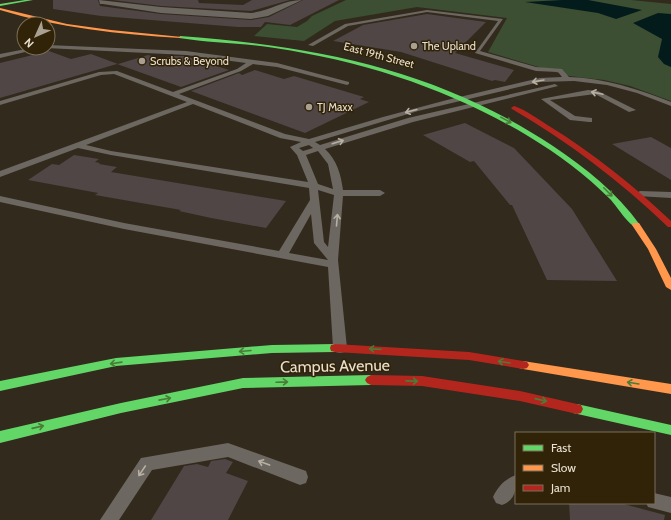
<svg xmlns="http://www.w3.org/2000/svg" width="671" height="520" font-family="Cabin,sans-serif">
  <rect width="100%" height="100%" fill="#322a1c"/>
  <path fill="#3c4f32" d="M346,0H631L671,4V101L630,86L604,80L569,76L488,52L507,18L417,7L335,21L304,41L254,36L267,24L297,27L307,21L312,16Z"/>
  <path fill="#041b1c" d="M562,0H588L642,10L616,19L598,13L525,2Z
    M658,13L671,14V67L664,64L658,57L662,39L633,23Z"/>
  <path fill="#4f4645" d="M53,0H98L100,6L161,14L251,20L269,17L303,0H339L290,25L265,22L261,27H238L101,16L53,9Z
    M112,0H198L199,3L243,5L252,0H290L251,11L161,6Z
    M427,14L486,22L455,53L514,70L505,82L495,80L492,81L401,52L333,41L363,25Z
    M49,51L71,59L91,54L118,64L148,55L162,59L173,56H185L229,70L181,87L117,64L0,98V63Z
    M255,70L284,79L294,76L364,97L360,99L369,102L305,133L191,91L239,73L242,75Z
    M465,123L514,148L572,209L617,281L547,280L512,205H510L474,161L470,162L423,135Z
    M651,137L671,148V180L612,144Z
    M74,155L99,159L95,162L100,163L99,164L117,167L111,172L286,201L266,228L211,218L179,211L181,210L95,195L98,193L28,180L52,164L59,165Z
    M225,459L233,462L226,473L248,481L228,520H151L184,466L197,464L208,467L211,461Z
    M569,503H620L665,515L664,520H570Z"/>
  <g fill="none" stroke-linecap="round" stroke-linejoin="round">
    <path fill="#6c6760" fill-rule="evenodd" d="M427,10L503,19L480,51L536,67L562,69L569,77C604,78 638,89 671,102V106L637,93L607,85L574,81L540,82L418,111L315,142L320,145L408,118L555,84L558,86L413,122L325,149C337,160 341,175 343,190H380L385,193L380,196H343L338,260L347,348L345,352L340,353L335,352L333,348L328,267L124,229L0,202V196L124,223L279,251L310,200L309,188L111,155L78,148L0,177V171L187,102L114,74L101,75L0,105V101L99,72L117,71L173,92L237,69L246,63L186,55L46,48H48V45L186,51L277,63L349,82V84L347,85L277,67L253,64L241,71L179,94L285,134L309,139L383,117L447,100L540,78L562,77L558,72L536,71L475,53L498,21L427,12L348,26L313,46L308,45L345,24ZM193,104L280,138L301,142L290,147L297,155L308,182L111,151L86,145ZM309,145L313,148L303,151L299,148ZM318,151L328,164L333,189L318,184L306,155ZM318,190L334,195L328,247L324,242ZM311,214L314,243L328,260L289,253Z
      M31,48H42L0,58V54Z
      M588,90L598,91L636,110L629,112L595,94L550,100L575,116L592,118V122H589L570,120L541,99Z
      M640,191L671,192V198L637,196L635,194Z
      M228,443L306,471L308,477L306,483L300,485L228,457L152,470L119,520H100L141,458Z
      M516,475C516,489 516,500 502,505L496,503L493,497C498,486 505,479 516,475Z
      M654,493L671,497V513L648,507L646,503H654Z"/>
    <path fill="#6c6760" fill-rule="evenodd" d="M99,0L161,7L251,13C269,11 284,0 302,0L268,16L251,19L161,13L103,4H100Z"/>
    <path fill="#63d668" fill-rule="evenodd" d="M25,0H33L0,6V4Z
      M180,36C316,46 437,69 553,146C586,168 617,193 640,225L636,227C629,226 616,205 610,199C586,175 558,154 528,136C449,89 366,62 275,48C243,43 210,43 179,38Z
      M335,344L339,345L340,348L339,351L335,352L272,353L116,366L0,391V381L116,358L272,345Z
      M371,375L375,377L377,380L375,383L371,385L243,388L121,413L0,443V431L121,403L243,378Z
      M577,404L671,425V435L573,413L571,409L573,405Z"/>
    <path fill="#ff974d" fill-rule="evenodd" d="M0,8L67,24L111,30L182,37L180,38C119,34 59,28 0,10Z
      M633,223H639L656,249L671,278V290L666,287L648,249L632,225Z
      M523,361L671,384V394L523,369L519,368L517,365L519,362Z"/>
    <path fill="#b3261e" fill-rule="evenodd" d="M514,106C526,110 538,119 549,126C593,153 633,185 671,221V227H668C620,181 569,142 512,109L511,108Z
      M335,344L469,352L523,361L527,362L529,365L527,368L523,369L469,360L335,352L331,351L330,348L331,345Z
      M371,375L422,376L520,391L577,404L581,405L583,409L581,413L577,414L520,401L422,386L371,385L367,383L365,380L367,377Z"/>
  </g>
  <defs><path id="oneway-shaft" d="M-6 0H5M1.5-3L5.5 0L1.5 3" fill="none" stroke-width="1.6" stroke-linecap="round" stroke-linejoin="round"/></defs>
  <g stroke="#b7b0a3">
    <use href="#oneway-shaft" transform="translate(538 81) rotate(170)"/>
    <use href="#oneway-shaft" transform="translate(597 93) rotate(-168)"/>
    <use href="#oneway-shaft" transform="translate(411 111) rotate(165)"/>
    <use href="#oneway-shaft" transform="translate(338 142) rotate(-17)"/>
    <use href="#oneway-shaft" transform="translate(337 220) rotate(-85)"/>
    <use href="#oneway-shaft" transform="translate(264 463) rotate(-160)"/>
    <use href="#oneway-shaft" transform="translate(142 471) rotate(124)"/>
  </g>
  <g stroke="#4a7c38">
    <use href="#oneway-shaft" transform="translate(506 120) rotate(29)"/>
    <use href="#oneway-shaft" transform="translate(608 192) rotate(45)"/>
    <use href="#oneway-shaft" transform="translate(375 349) rotate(-178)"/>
    <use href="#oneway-shaft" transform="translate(245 351) rotate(175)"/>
    <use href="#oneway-shaft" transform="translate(504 362) rotate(-171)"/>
    <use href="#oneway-shaft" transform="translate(116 363) rotate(172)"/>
    <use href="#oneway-shaft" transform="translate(412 381) rotate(1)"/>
    <use href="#oneway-shaft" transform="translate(282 382) rotate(-2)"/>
    <use href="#oneway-shaft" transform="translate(633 383) rotate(-171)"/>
    <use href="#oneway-shaft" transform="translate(165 399) rotate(-11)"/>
    <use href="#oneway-shaft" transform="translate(541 400) rotate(13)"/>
    <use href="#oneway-shaft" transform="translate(38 427) rotate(-13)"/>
  </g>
  <g fill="#a9a091" stroke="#312308" stroke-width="1.5">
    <circle cx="414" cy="46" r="4"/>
    <circle cx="142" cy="61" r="4"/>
    <circle cx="309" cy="107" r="4"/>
  </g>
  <g text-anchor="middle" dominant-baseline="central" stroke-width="3" stroke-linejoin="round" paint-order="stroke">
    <g font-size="11" fill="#e9e0d0" stroke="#312308" text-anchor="start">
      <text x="422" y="46">The Upland</text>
      <text x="150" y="61">Scrubs &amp; Beyond</text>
      <text x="317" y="107">TJ Maxx</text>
    </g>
    <g font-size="11" fill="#e9e0d0" stroke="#312308">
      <text transform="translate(379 55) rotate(15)">East 19th Street</text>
    </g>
    <g font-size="16" fill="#e9e0d0" stroke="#312308">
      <text transform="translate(335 366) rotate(-1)">Campus Avenue</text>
    </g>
  </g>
  <rect x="515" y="432" width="140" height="72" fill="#312308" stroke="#7b6f58"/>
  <rect x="523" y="445" width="20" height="6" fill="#63d668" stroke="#7b6f58"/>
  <text x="551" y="452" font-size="12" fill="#e9e0d0">Fast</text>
  <rect x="523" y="465" width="20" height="6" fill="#ff974d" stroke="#7b6f58"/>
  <text x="551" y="472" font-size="12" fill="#e9e0d0">Slow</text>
  <rect x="523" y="485" width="20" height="6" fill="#b3261e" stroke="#7b6f58"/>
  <text x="551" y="492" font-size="12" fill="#e9e0d0">Jam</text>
  <g transform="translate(36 36) rotate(225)"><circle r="19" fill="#312308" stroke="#7b6f58"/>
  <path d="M0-3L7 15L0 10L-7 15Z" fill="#a9a091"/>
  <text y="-6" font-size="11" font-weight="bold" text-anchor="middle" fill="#e9e0d0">N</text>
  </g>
</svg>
